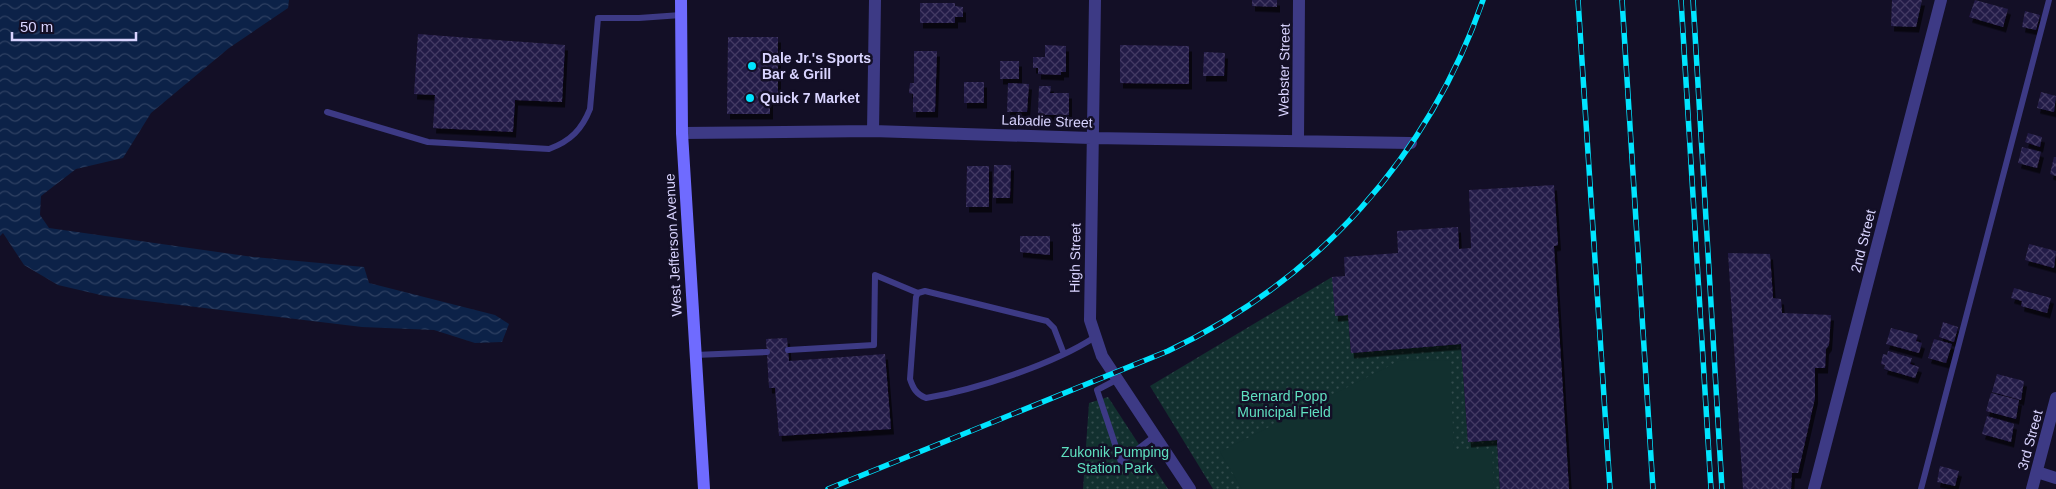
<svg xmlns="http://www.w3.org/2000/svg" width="2056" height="489" font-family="Arial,sans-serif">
  <defs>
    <pattern id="green-dots" width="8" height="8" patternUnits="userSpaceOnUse" patternTransform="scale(1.25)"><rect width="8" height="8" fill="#12302f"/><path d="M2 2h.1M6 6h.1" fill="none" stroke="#344d4e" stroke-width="1.8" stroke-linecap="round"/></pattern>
    <pattern id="water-waves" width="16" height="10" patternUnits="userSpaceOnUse" patternTransform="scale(1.25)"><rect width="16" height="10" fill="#0c2248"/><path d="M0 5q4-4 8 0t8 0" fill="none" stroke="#2f4163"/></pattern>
    <pattern id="building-cross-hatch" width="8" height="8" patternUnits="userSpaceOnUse" patternTransform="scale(1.25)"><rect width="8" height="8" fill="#241b47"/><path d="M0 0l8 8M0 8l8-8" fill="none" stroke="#433b63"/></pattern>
    <filter id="shadow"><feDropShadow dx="3" dy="5.5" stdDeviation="0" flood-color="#0009"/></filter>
  </defs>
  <rect width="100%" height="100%" fill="#130f26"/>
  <path fill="url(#green-dots)" d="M1332,277L1348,315L1351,353L1461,344L1468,442L1497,440L1500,489H1213L1150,386Z
    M1108,397L1168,489H1083L1089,403Z"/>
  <path fill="#12302f" d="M1450,360L1454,450L1492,449L1494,489H1242L1220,452L1399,361Z"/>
  <path fill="url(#water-waves)" d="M0,0H289L288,8L229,48L151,113L123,158L76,169L41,196L40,215L49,228L253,257L364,267L369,283L495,315L509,324L502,342L475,343L434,330L362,327L105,296L58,285L24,265L3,233L0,236Z"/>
  <path fill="url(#building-cross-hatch)" filter="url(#shadow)" d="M1252,0H1277V7L1252,6Z
    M1892,0H1922L1916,27L1891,26Z
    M1975,0L2008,9L2003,27L1969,17Z
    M920,3H955V6L963,7V17H955V23H920Z
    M2025,11L2040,15L2036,30L2022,27Z
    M418,34L565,45L562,102L515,100L513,132L433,128L435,95L414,94Z
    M728,37H778V100H770V114H727Z
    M1045,45L1066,46V72H1061V75L1038,74V68H1033V57H1045Z
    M1120,45L1189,46V84L1120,83Z
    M914,51H937L935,112H913V94L909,93L910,83H914Z
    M1204,52L1225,53L1224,76H1203Z
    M1000,61H1019V79H1000Z
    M964,82H984V103H964Z
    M1008,83L1029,84L1027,112H1007Z
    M1039,86H1051L1050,93H1069V115H1038Z
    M2041,92L2056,96L2054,112L2037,108Z
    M2028,133L2042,137L2040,147L2025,142Z
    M2022,147L2041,152L2037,168L2018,163Z
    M2054,157H2056V176L2050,174Z
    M994,165H1011L1010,198H993Z
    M967,166H989V207H966Z
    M1554,185L1558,245L1554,246L1569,489H1500L1497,440L1468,442L1461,344L1351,353L1348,315L1335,316L1332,277L1345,276L1344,257L1398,253L1397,231L1458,227L1459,249L1471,248L1469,190Z
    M1020,236H1050V255L1020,252Z
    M2029,244L2056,251L2054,268L2025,260Z
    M1728,253L1770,254L1773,298L1781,299L1782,313L1831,315L1829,345L1826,349L1825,368H1815V398L1798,473H1792L1791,489H1743Z
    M2014,288L2051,298L2047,313L2021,306L2022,301L2011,298Z
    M1943,322L1958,327L1954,342L1939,337Z
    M1891,328L1918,335L1916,341L1922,343L1919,353L1886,344Z
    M787,338L789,361L885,354L891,429L779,436L775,388H769L766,339Z
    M1934,339L1952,344L1946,363L1928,358Z
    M1888,351L1912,358L1910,364L1919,367L1915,378L1884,369L1885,365L1881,364L1883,354L1887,355Z
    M1997,374L2024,381L2021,400L1992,392Z
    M1991,393L2019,400L2016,419L1986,411Z
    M1987,416L2014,424L2011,442L1982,434Z
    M1940,466L1959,471L1955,486L1937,482Z"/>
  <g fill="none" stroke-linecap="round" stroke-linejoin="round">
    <path stroke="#3d3a85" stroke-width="6" d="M327,112L428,142L549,149C571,141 582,129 590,109L598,18H639L681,15
      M788,350L874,345L875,275L918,293
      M1064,354L1054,328L1047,321L925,291L918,293L916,297L910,379C913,388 916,394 926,398C975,390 1054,364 1095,337
      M695,355L767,352
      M1118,379L1097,390L1121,462L1155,436
      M1921,489L2049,0"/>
    <path stroke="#3d3a85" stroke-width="12" d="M1095,0L1090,320L1102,356L1190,489
      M873,131L875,0
      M682,133L873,131L1091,138L1411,143
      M1298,140L1299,0
      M2037,472L2056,478
      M1814,489L1941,0
      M2032,489L2056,398"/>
    <path stroke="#6f6bff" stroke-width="12" d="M681,0L682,133L704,489"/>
    <g stroke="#00e5ff" stroke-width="5.5">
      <path id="rail" d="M1578,0L1610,489
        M1622,0L1653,489
        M1681,0L1711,489
        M1693,0L1722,489
        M828,489L1168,351C1317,281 1429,156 1483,0"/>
    </g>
    <use href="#rail" stroke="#130f26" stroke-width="4" stroke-dasharray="11" stroke-linecap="butt"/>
  </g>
  <g fill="#00e5ff" stroke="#130f26" stroke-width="2">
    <circle cx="752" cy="66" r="5"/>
    <circle cx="750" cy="98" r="5"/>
  </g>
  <g text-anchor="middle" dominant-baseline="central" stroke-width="5" stroke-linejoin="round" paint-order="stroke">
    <g font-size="14" font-weight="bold" fill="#d9d4ff" stroke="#130f26" text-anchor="start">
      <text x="762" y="58">Dale Jr.'s Sports<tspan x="762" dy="16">Bar &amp; Grill</tspan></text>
      <text x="760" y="98">Quick 7 Market</text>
    </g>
    <g font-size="14" fill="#d9d4ff" stroke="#130f26">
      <text transform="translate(1284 70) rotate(-89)">Webster Street</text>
      <text transform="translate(1047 121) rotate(2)">Labadie Street</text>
      <text transform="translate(1863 241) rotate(-76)">2nd Street</text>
      <text transform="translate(673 245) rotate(-93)">West Jefferson Avenue</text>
      <text transform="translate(1075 258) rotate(-89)">High Street</text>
      <text transform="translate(2030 440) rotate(-75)">3rd Street</text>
    </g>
    <g font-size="14" fill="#5fe0c0" stroke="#130f26">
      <text x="1284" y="396">Bernard Popp<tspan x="1284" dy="16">Municipal Field</tspan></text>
      <text x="1115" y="452">Zukonik Pumping<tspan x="1115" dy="16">Station Park</tspan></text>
    </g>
  </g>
  <path d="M12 32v8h124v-8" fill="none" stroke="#d9d4ff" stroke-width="2.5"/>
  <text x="20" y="32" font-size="15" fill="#d9d4ff" stroke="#130f26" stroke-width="4" paint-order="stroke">50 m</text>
</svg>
